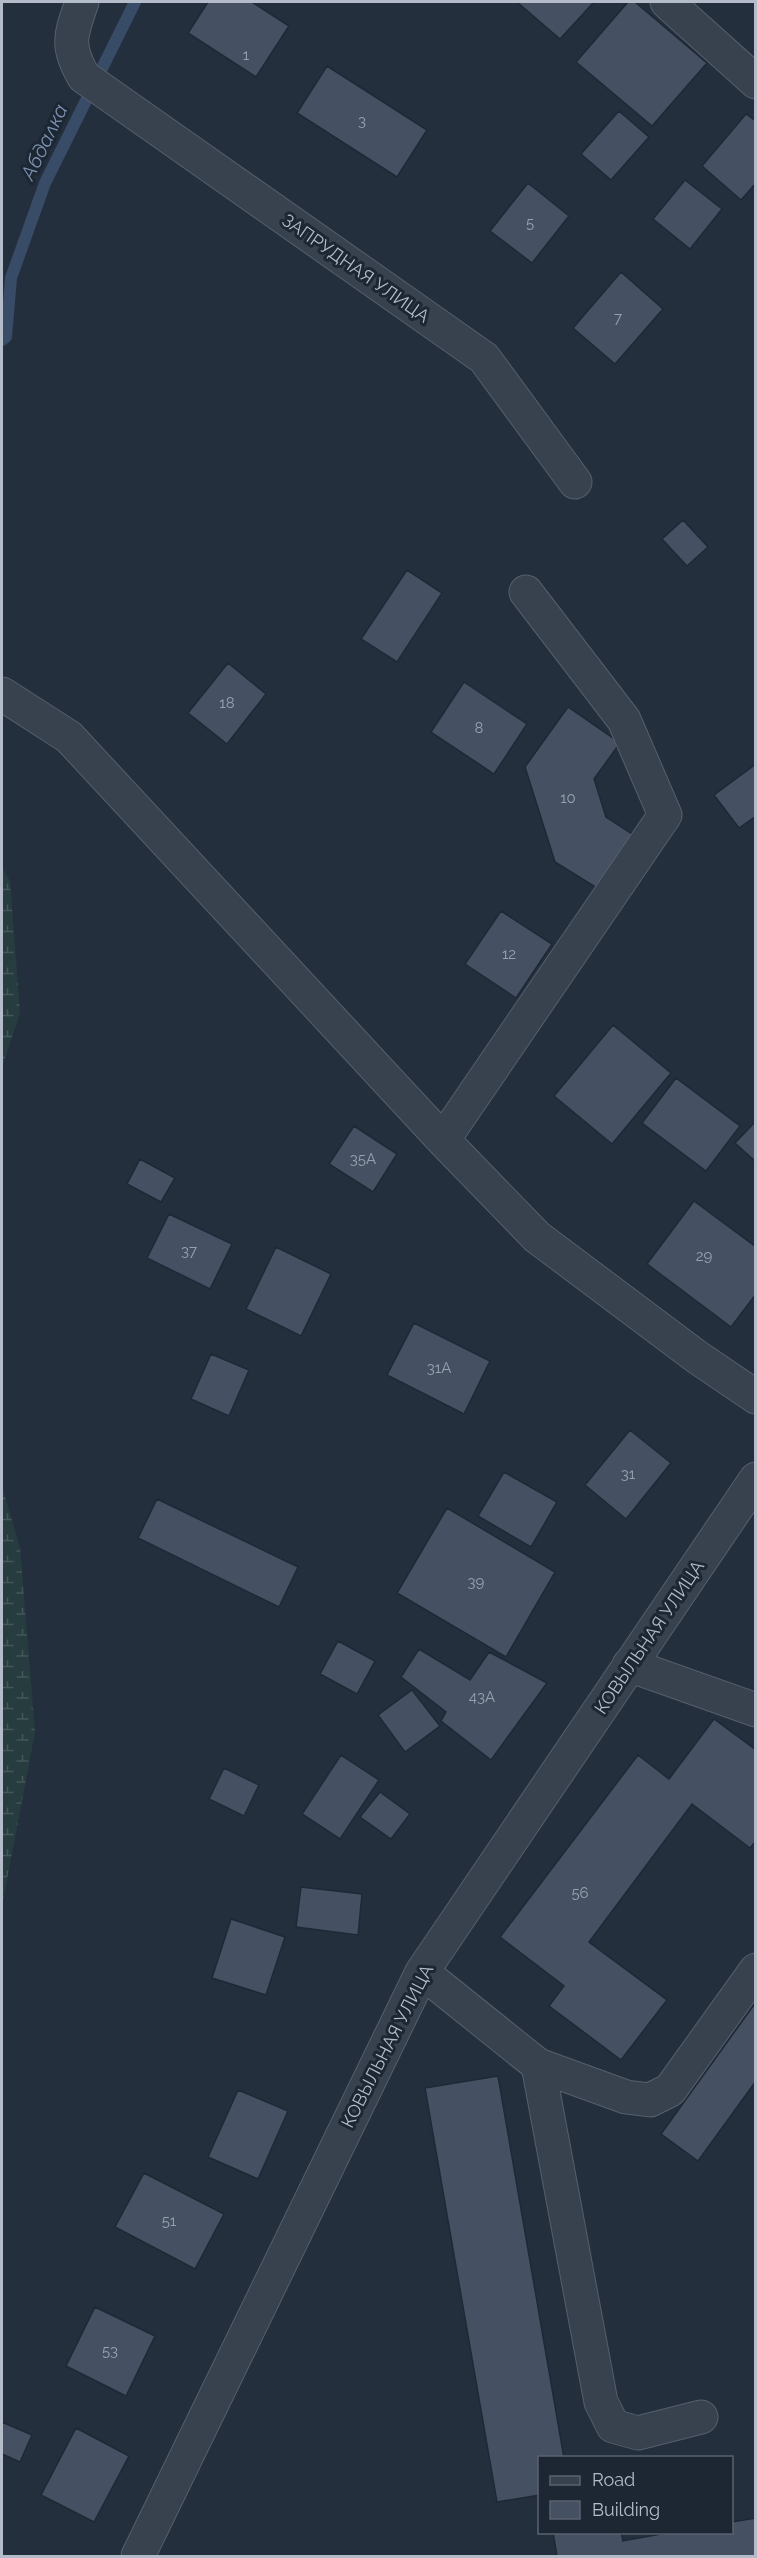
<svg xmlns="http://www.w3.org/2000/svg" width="757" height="2558" font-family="Raleway,sans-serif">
  <defs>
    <pattern id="wetland-marsh" width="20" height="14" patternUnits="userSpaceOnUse" patternTransform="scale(1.5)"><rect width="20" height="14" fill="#263c3f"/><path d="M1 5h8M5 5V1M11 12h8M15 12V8" fill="none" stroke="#435659"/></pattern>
  </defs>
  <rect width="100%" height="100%" fill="#242f3e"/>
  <path fill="url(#wetland-marsh)" d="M2,867L10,881L20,1013L2,1067Z
    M2,1486L20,1548L35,1732L2,1906Z"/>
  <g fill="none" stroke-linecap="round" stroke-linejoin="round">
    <path stroke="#394c67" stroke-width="12" d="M2,340L6,337L11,278L45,183L135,2"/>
  </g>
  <path fill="#455162" stroke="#1f2835" stroke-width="1.5" d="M208,2H252L289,26L256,77L188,33Z
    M517,2H594L560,39Z
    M628,2H635L707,63L652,126L576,62Z
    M327,66L427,130L397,177L297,113Z
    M619,111L649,137L611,180L581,154Z
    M746,114L756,121V183L741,200L702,166Z
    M685,180L722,209L690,249L653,219Z
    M528,183L569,216L532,263L490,231Z
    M621,272L663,309L615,364L573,328Z
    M683,520L708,547L687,566L662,539Z
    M407,570L442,593L397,662L361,639Z
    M228,663L266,694L227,744L188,713Z
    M464,682L527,724L494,774L431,732Z
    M568,707L620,743L594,779L606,817L640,839L605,893L555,862L525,767Z
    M756,764V816L739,828L714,795Z
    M501,911L552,944L516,998L465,964Z
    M613,1025L671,1073L612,1144L554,1096Z
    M676,1078L740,1126L706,1171L642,1123Z
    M756,1121V1162L735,1143Z
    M354,1126L397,1154L373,1192L329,1164Z
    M140,1159L175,1178L161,1202L127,1184Z
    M694,1201L756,1247V1294L731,1327L647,1264Z
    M169,1214L232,1244L210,1289L147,1258Z
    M276,1247L331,1274L301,1336L246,1309Z
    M414,1323L490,1361L464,1414L387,1375Z
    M211,1354L249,1370L229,1416L191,1399Z
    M630,1430L671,1463L626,1519L585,1485Z
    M504,1472L557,1502L531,1547L478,1516Z
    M157,1499L298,1567L279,1607L138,1538Z
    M447,1508L555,1572L506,1657L397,1593Z
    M338,1641L375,1661L357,1694L320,1674Z
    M419,1649L470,1680L489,1652L547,1683L491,1760L441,1721L446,1712L401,1677Z
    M412,1690L440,1726L405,1752L378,1715Z
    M714,1719L756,1750V1841L750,1848L692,1804L589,1942L667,2000L621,2060L549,2006L564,1986L500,1937L638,1755L669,1779Z
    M341,1755L379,1780L340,1839L302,1814Z
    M224,1768L259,1785L244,1816L209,1799Z
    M380,1792L410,1814L391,1839L360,1817Z
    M301,1887L362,1894L358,1935L296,1927Z
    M231,1919L285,1937L266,1995L212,1978Z
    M756,2002V2081L698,2161L661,2134Z
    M498,2076L564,2458H540V2495L497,2502L425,2088Z
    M238,2090L288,2111L258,2179L208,2157Z
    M144,2173L224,2214L195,2269L115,2227Z
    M95,2307L155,2336L126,2396L66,2366Z
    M2,2422L32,2435L20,2462L2,2454Z
    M76,2428L129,2456L94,2522L41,2495Z
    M756,2518V2556H557L553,2532H621L623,2541L672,2532H732V2522Z"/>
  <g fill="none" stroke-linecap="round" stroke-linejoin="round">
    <g stroke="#565f6c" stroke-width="35">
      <path id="minor" d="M82,2C71,34 65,45 84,77L484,358L575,482
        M667,2L756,82
        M2,694L69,737L443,1140L537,1237L697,1357L756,1397
        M443,1140L665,815L624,720L526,592
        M629,1665L756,1710
        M422,1972L538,2065L601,2402L613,2426L638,2433L701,2417
        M538,2065L626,2097L650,2100L670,2090L756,1970
        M138,2556L422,1972L756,1479"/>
    </g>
    <use href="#minor" stroke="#38414e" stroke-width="33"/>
  </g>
  <g text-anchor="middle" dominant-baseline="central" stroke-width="6" stroke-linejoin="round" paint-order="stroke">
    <g font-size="15" fill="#98a1af">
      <text x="246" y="55">1</text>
      <text x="362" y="121">3</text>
      <text x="530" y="223">5</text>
      <text x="618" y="318">7</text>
      <text x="227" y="703">18</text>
      <text x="479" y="728">8</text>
      <text x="568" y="798">10</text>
      <text x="509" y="954">12</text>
      <text x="363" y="1159">35А</text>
      <text x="189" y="1251">37</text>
      <text x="704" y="1256">29</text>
      <text x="439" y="1368">31А</text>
      <text x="628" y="1474">31</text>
      <text x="476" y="1582">39</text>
      <text x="482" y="1697">43А</text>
      <text x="580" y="1893">56</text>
      <text x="169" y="2221">51</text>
      <text x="110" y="2351">53</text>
    </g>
    <g font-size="18" fill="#b4bcc9" stroke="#1d2633">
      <text transform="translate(356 268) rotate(35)">ЗАПРУДНАЯ УЛИЦА</text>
      <text transform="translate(649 1637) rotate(-56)">КОВЫЛЬНАЯ УЛИЦА</text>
      <text transform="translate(387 2046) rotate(-63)">КОВЫЛЬНАЯ УЛИЦА</text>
    </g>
    <g font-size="20" font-style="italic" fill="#7c92b1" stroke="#1d2633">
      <text transform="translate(44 142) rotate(-64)">Абдалка</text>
    </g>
  </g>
  <rect width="757" height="2558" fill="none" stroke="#b4bcc9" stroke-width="6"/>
  <rect x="538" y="2456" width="195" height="78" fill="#1d2633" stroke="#59626f" stroke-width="1.5"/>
  <rect x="550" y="2476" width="30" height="9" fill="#38414e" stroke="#59626f" stroke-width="1.5"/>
  <text x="592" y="2486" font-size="18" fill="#b4bcc9">Road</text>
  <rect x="550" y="2501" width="30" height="18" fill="#455162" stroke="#59626f" stroke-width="1.5"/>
  <text x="592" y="2516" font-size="18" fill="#b4bcc9">Building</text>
</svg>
